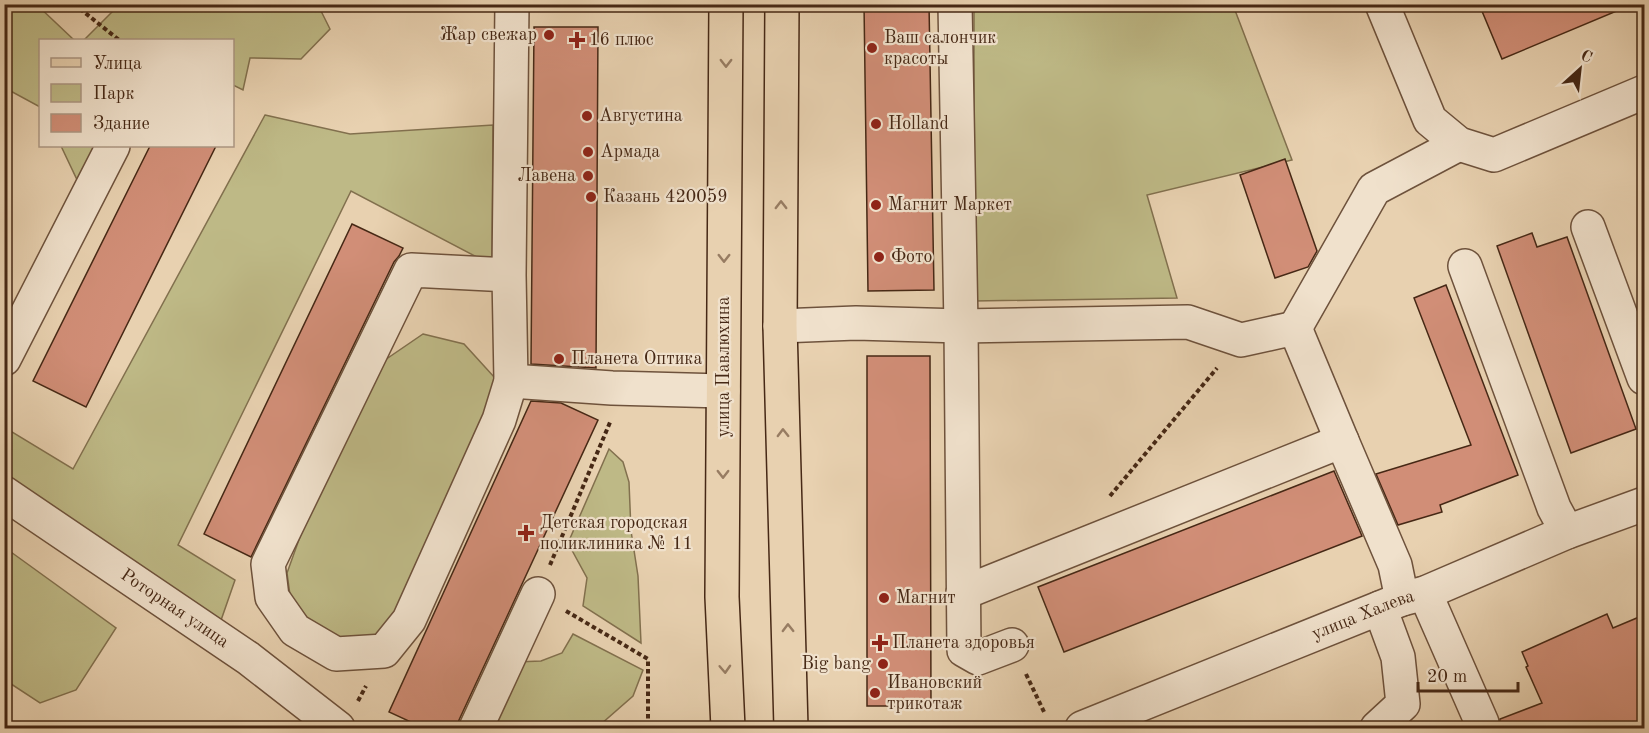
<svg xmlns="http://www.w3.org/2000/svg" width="1649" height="733" font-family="'Old Standard TT',serif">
  <rect width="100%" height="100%" fill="#e8d1b0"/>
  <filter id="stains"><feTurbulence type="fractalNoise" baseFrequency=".00333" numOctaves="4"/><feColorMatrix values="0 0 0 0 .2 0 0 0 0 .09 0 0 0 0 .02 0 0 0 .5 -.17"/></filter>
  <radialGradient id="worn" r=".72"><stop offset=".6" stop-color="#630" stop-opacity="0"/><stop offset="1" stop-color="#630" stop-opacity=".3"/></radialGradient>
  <path fill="#beb986" stroke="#82704e" stroke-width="1.5" d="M120,4L318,5L330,29L301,59L250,58L243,90L233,85L232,40H84Z
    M4,5H37L74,40H40V107L5,88Z
    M974,5H1233L1292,160L1147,195L1177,298L974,301Z
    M265,115L350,134L493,125L492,265L351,191L178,545L235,580L219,626L5,481L4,427L73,469Z
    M61,146H112L80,186Z
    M423,334L464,344L495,378L494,420L405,617L375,636L339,638L311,623L290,595L287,573L301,534L333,461L385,360Z
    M609,449L623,462L629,482L631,531L638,576L641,643L583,606L587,578L568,543Z
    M4,547L116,628L76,690L40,703L5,680Z
    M573,634L643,670L633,696L601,724L579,728H487L516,662L541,661L562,653Z"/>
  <path fill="#d18e77" stroke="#462815" stroke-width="1.5" d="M864,4H929L934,290L868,291Z
    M1479,4H1631V5L1502,59Z
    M534,27H598L596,368L531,364Z
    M150,146H216L86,407L33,381Z
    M1285,159L1317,251L1308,267L1275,278L1240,175Z
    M352,224L403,248L399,256L394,262L251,557L204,534Z
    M1532,233L1537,247L1567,237L1636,429L1571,453L1497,246Z
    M1446,285L1518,475L1440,505L1442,512L1398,525L1376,474L1471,445L1414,298Z
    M867,356H930L931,706H867Z
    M531,401L561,403L598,420L459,720L457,729H426L389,712Z
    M1334,471L1362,536L1064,652L1038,587Z
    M1607,614L1613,628L1644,615V729H1499L1500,719L1542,703L1526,667L1528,666L1522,652Z"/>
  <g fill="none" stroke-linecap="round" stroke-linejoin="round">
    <g stroke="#6e523c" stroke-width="36">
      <g id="minor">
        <path d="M955,4L961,326L964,650L978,658L1012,645"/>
        <path d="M1382,4L1430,120L1459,144L1494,155L1644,92"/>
        <path d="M1588,227L1644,378"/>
        <path d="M1465,266L1554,508L1567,532"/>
        <path d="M509,275L511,381L499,420L409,620L384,651L336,654L295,630L272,597L268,564L411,270L509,275L512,4"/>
        <path d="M780,326L856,323L961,326L1188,322L1241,340L1295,328L1342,441"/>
        <path d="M1295,328L1374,189L1459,144"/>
        <path d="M4,359L113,146"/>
        <path d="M511,381L612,388L723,391"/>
        <path id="s1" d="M4,493L248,658L338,728"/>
        <path d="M963,593L1342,441L1395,565L1402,599"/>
        <path d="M1425,593L1482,723"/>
        <path d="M476,728L538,594"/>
        <path id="s2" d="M1082,728L1402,599L1425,593L1567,532L1644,504"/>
        <path d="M1377,728L1403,704L1398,657L1380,608"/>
      </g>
    </g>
    <g stroke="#462815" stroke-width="36">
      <path id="major" d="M726,4L722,597L728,728
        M782,4L780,326L791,728"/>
    </g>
    <path stroke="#462815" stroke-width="4" stroke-dasharray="4.5 3" stroke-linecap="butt" d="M74,4L119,40
      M1110,496L1217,368
      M550,565L611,420
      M566,611L648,659V728
      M1026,674L1045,714
      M358,701L366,686
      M622,728L648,723"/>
    <use href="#minor" stroke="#f0e1cc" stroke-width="33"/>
    <use href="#major" stroke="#e8d1b0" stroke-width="33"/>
  </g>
  <defs><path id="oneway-chevron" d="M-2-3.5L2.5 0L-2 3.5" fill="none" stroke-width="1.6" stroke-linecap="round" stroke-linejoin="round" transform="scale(1.5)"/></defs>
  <g stroke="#977c62">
    <use href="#oneway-chevron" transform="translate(726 63) rotate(90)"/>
    <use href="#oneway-chevron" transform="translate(781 205) rotate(-90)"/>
    <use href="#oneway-chevron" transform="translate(724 258) rotate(90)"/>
    <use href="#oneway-chevron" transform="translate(783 433) rotate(-91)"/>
    <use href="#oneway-chevron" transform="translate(723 474) rotate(90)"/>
    <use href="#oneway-chevron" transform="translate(788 628) rotate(-91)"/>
    <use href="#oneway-chevron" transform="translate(725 669) rotate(87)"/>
  </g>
  <g fill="#8f2418" stroke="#f0e1cc" stroke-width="2">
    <circle cx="549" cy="35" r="6"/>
    <path d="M574 31h6v6h6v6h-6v6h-6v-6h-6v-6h6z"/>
    <circle cx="872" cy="48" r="6"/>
    <circle cx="587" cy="116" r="6"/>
    <circle cx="876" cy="124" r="6"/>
    <circle cx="588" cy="152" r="6"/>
    <circle cx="588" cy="176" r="6"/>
    <circle cx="591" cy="197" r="6"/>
    <circle cx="876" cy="205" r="6"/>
    <circle cx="879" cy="257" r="6"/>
    <circle cx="559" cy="359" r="6"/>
    <path d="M523 524h6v6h6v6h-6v6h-6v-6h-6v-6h6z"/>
    <circle cx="884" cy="598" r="6"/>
    <path d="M877 634h6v6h6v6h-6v6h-6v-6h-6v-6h6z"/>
    <circle cx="883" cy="664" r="6"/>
    <circle cx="875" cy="693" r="6"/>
  </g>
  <g text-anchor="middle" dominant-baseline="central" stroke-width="4.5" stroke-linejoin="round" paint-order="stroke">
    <g font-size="18" fill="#462815" stroke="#f0e1cc" text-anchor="start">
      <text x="537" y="35" text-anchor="end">Жар свежар</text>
      <text x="884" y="38">Ваш салончик<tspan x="884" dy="21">красоты</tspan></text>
      <text x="589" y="40">16 плюс</text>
      <text x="599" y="116">Августина</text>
      <text x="888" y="124">Holland</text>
      <text x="600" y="152">Армада</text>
      <text x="576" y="176" text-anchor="end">Лавена</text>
      <text x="603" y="197">Казань 420059</text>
      <text x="888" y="205">Магнит Маркет</text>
      <text x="891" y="257">Фото</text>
      <text x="571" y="359">Планета Оптика</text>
      <text x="540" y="523">Детская городская<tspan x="540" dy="21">поликлиника № 11</tspan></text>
      <text x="896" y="598">Магнит</text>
      <text x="892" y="643">Планета здоровья</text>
      <text x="871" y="664" text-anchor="end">Big bang</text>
      <text x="887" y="683">Ивановский<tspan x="887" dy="21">трикотаж</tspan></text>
    </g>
    <g font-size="18" fill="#462815" stroke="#f0e1cc">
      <text transform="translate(724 367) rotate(-90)">улица Павлюхина</text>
      <text stroke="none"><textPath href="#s1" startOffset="206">Роторная улица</textPath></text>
      <text stroke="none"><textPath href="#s2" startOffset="303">улица Халева</textPath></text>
    </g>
  </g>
  <rect width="1649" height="733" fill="none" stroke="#e8d1b0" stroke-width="24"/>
  <rect x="6" y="6" width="1637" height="721" fill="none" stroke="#462815" stroke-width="3"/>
  <rect x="12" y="12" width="1625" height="709" fill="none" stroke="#462815" stroke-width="1.5"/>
  <rect x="39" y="39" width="195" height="108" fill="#f0e1cc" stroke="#ac9783" stroke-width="1.5"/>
  <rect x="51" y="58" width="30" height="9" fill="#e8d1b0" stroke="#ac9783" stroke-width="1.5"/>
  <text x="93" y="69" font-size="18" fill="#462815">Улица</text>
  <rect x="51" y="84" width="30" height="18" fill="#beb986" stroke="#ac9783" stroke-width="1.5"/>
  <text x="93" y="99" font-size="18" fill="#462815">Парк</text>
  <rect x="51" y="114" width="30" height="18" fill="#d18e77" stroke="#ac9783" stroke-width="1.5"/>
  <text x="93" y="129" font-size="18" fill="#462815">Здание</text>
  <g transform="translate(1580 69) rotate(27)" stroke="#f0e1cc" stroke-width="4.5" paint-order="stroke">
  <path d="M0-4.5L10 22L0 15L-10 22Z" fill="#462815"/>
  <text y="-9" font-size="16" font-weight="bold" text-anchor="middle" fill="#462815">С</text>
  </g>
  <path d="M1418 682v9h100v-9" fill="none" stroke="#462815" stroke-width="3"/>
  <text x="1427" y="682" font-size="18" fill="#462815" stroke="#f0e1cc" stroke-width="4.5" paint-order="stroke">20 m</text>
  <rect width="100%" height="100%" filter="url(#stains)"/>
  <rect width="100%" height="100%" fill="url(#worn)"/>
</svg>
